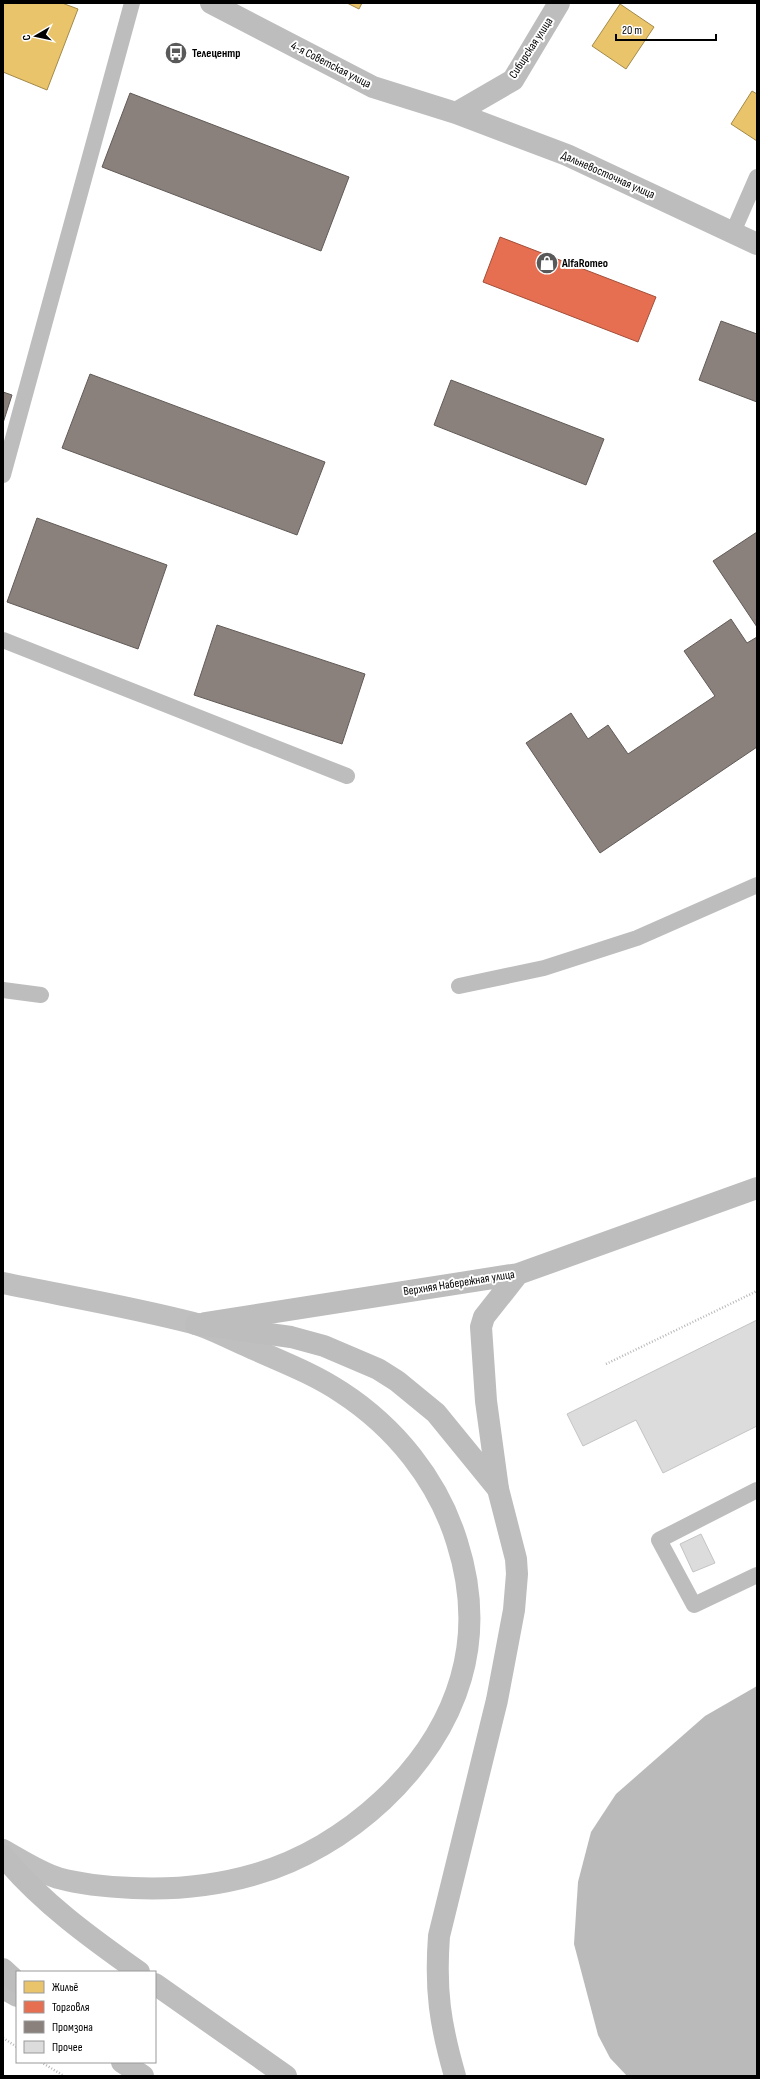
<svg xmlns="http://www.w3.org/2000/svg" width="760" height="2079" font-family="'Sofia Sans Condensed',sans-serif">
  <rect width="100%" height="100%" fill="#fff"/>
  <path fill="#bababa" d="M757,1686V2076H627L610,2058L598,2035L574,1944L578,1882L591,1832L616,1794L705,1716Z"/>
  <path fill="#e9c46a" stroke="#a3894a" d="M3,3H62L78,9L47,90L3,72Z
    M347,3H362L359,9Z
    M620,4L654,27L626,69L592,46Z
    M752,91L757,94V141L731,124Z"/>
  <path fill="#e76f51" stroke="#a24e39" d="M500,237L656,297L638,342L483,282Z"/>
  <path fill="#8a817c" stroke="#615a57" d="M130,93L349,177L321,251L102,167Z
    M721,321L757,334V402L699,380Z
    M90,374L325,462L297,535L62,448Z
    M451,380L604,439L586,485L434,425Z
    M3,392L12,395L3,423Z
    M37,518L167,565L138,649L7,602Z
    M757,532V627L713,561Z
    M731,619L747,643L757,637V747L600,853L526,743L571,713L588,739L608,725L628,754L715,696L684,651Z
    M217,625L365,674L342,744L194,695Z"/>
  <path fill="#dcdcdc" stroke="#c4c4c4" d="M757,1320V1426L663,1473L636,1420L583,1446L567,1414Z
    M701,1534L715,1563L693,1572L680,1544Z"/>
  <g fill="none" stroke-linecap="round" stroke-linejoin="round">
    <path stroke="#b8b8b8" stroke-width="2.5" stroke-dasharray="1 2" stroke-linecap="butt" d="M606,1364L757,1291
      M3,2038L17,2047
      M41,2062L64,2076"/>
    <path stroke="#bdbdbd" stroke-width="16" d="M733,232L757,177
      M3,475L132,3
      M3,640L347,776
      M459,986L544,968L637,938L757,885
      M3,990L41,995
      M757,1490L659,1540L694,1605L757,1575"/>
    <path stroke="#bdbdbd" stroke-width="22" d="M211,3L373,87L456,113L567,155L757,244
      M456,113L513,80L559,3
      M205,1323L518,1274L757,1188
      M498,1489L486,1401L481,1327L484,1317L518,1274"/>
    <path stroke="#bfbfbf" stroke-width="22" d="M3,1283C66,1296 131,1307 193,1323C211,1328 228,1338 245,1345C277,1360 311,1372 341,1392C395,1427 438,1480 457,1542C471,1586 474,1633 461,1678C435,1769 346,1848 256,1874C215,1886 175,1890 133,1888C107,1887 84,1885 58,1878C39,1872 21,1860 3,1850
      M3,1988L17,1996"/>
    <path stroke="#bdbdbd" stroke-width="22" d="M196,1324L291,1337L324,1346L378,1369L397,1381L436,1413L498,1489L516,1559L517,1574L514,1610L497,1700L439,1936C435,1990 440,2024 455,2076
      M3,1856C41,1902 91,1938 139,1972
      M3,1969L17,1982
      M155,1984L286,2076
      M122,2062L143,2076"/>
  </g>
  <defs>
    <g id="bus-disc" transform="scale(1.15)"><circle r="9.5" fill="#595959" stroke="#fff"/><path d="M-5-6H5V4H4V6H2V4H-2V6H-4V4H-5ZM-3.5-4V0h7V-4ZM-3.5 1.2v1.5H-2V1.2ZM2 1.2v1.5H3.5V1.2Z" fill="#fff"/></g>
    <g id="shop-disc" transform="scale(1.15)"><circle r="9.5" fill="#595959" stroke="#fff"/><path d="M-5-2.5h2.3a2.7 3.5 0 0 1 5.4 0H5L5.5 6h-11ZM-1.5-2.5h3a1.5 2.3 0 0 0-3 0Z" fill="#fff"/></g>
  </defs>
  <g fill-rule="evenodd">
    <use href="#bus-disc" x="176" y="53"/>
    <use href="#shop-disc" x="547" y="263"/>
  </g>
  <g text-anchor="middle" dominant-baseline="central" stroke-width="4" stroke-linejoin="round" paint-order="stroke">
    <g font-size="12" fill="#000" stroke="#fff">
      <text transform="translate(531 48) rotate(-57)">Сибирская улица</text>
      <text transform="translate(331 65) rotate(27)">4-я Советская улица</text>
      <text transform="translate(608 175) rotate(24)">Дальневосточная улица</text>
      <text transform="translate(459 1283) rotate(-9)">Верхняя Набережная улица</text>
    </g>
    <g font-size="12" font-weight="bold" fill="#000" stroke="#fff" text-anchor="start">
      <text x="192" y="53">Телецентр</text>
      <text x="562" y="263">AlfaRomeo</text>
    </g>
  </g>
  <rect width="760" height="2079" fill="none" stroke="#000000" stroke-width="8"/>
  <rect x="16" y="1971" width="140" height="92" fill="#ffffff" stroke="#999999"/>
  <rect x="24" y="1981" width="20" height="12" fill="#e9c46a" stroke="#999999"/>
  <text x="52" y="1991" font-size="12" fill="#000000">Жильё</text>
  <rect x="24" y="2001" width="20" height="12" fill="#e76f51" stroke="#999999"/>
  <text x="52" y="2011" font-size="12" fill="#000000">Торговля</text>
  <rect x="24" y="2021" width="20" height="12" fill="#8a817c" stroke="#999999"/>
  <text x="52" y="2031" font-size="12" fill="#000000">Промзона</text>
  <rect x="24" y="2041" width="20" height="12" fill="#dcdcdc" stroke="#999999"/>
  <text x="52" y="2051" font-size="12" fill="#000000">Прочее</text>
  <g transform="translate(36 36) rotate(261)" stroke="#ffffff" stroke-width="3" paint-order="stroke">
  <path d="M0-3L7 15L0 10L-7 15Z" fill="#000000"/>
  <text y="-6" font-size="11" font-weight="bold" text-anchor="middle" fill="#000000">С</text>
  </g>
  <path d="M616 34v6h100v-6" fill="none" stroke="#000000" stroke-width="2"/>
  <text x="622" y="34" font-size="12" fill="#000000" stroke="#ffffff" stroke-width="3" paint-order="stroke">20 m</text>
</svg>
